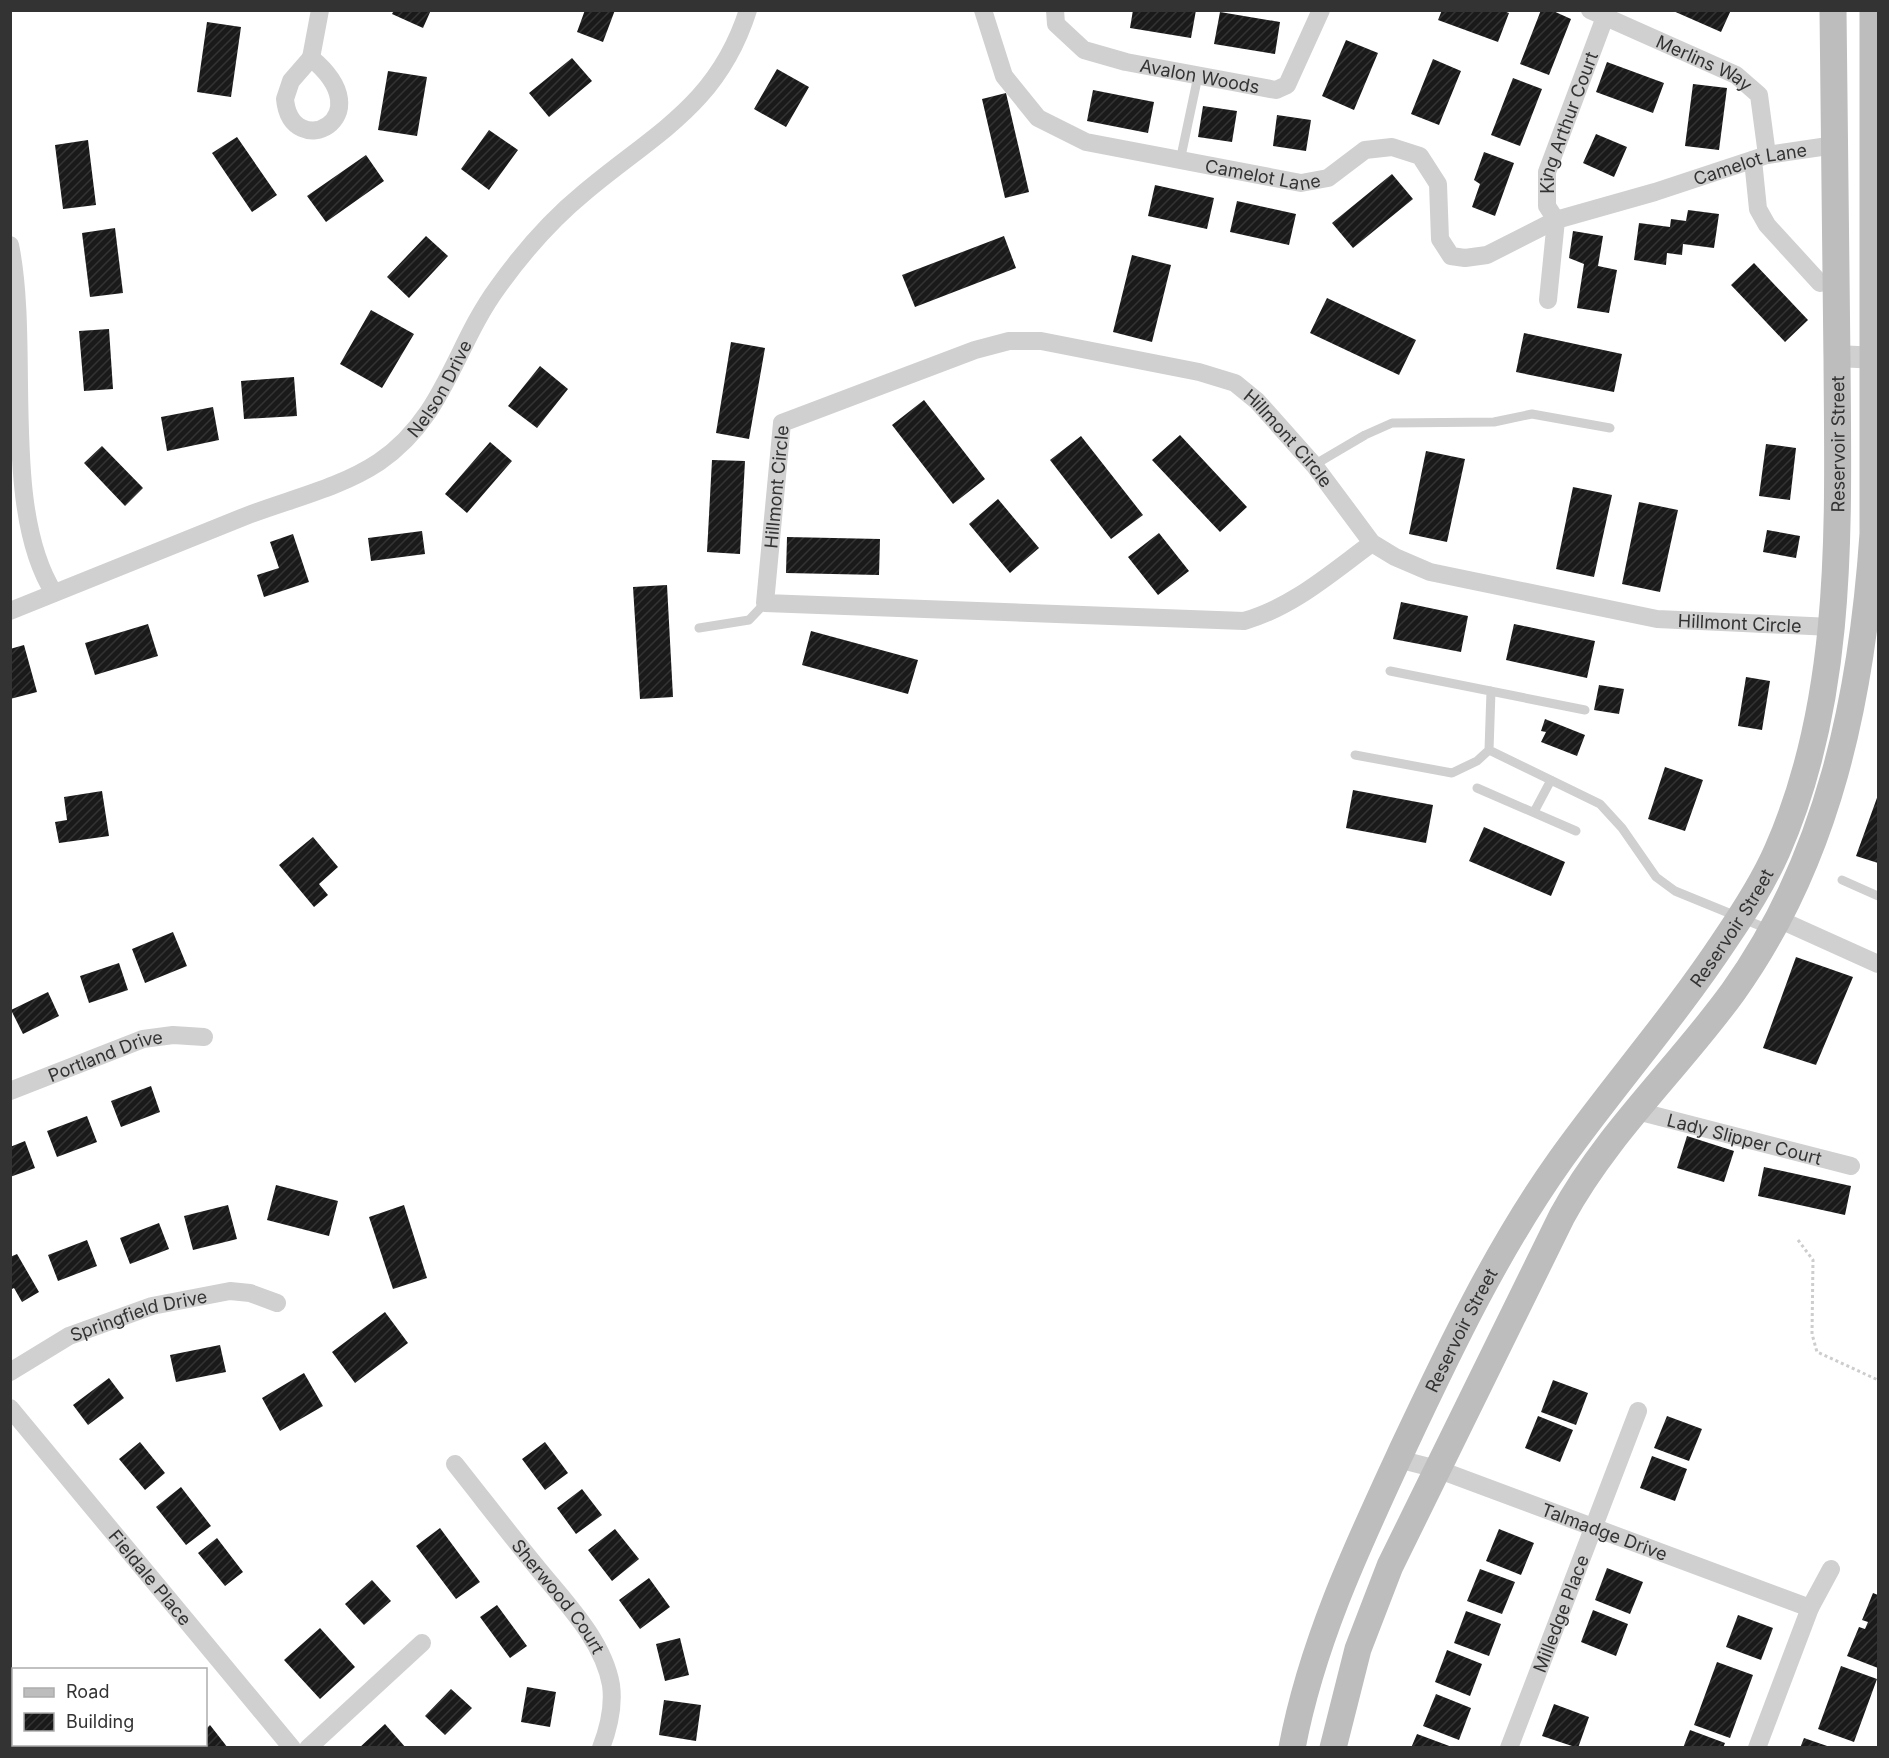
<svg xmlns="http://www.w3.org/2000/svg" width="1889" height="1758" font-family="Inter,sans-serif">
  <defs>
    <pattern id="building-hatch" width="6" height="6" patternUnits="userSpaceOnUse" patternTransform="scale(1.5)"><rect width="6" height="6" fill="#1a1a1a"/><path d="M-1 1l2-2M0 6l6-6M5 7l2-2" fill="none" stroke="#333"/></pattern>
  </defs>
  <rect width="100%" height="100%" fill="#fff"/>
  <path fill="url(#building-hatch)" d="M394,10H431L423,28L392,14Z
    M585,10H615L603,42L577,32Z
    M1133,10H1196L1191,38L1130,28Z
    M1442,10H1501L1509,13L1498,42L1438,20Z
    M1541,10H1551L1571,19L1549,75L1520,64Z
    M1671,10H1731L1721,32Z
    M1220,12L1280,22L1275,54L1214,44Z
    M207,22L241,27L231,97L197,92Z
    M1346,40L1378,53L1354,110L1322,96Z
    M572,58L592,81L549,117L529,93Z
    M1433,59L1461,71L1439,125L1411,114Z
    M1607,62L1664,83L1653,113L1596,92Z
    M777,69L809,87L786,127L754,109Z
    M388,71L427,77L417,136L378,130Z
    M1513,78L1542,89L1520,146L1491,135Z
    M1693,84L1727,88L1719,150L1685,146Z
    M1093,90L1154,102L1148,133L1087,121Z
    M1006,93L1029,192L1005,198L982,99Z
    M1203,106L1237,111L1232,142L1198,137Z
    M1277,115L1311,120L1306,151L1273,146Z
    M489,130L518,150L489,190L461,169Z
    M1596,134L1627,147L1614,177L1583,163Z
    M237,137L277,195L252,212L212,153Z
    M88,140L96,205L63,209L55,145Z
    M1484,152L1514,163L1495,216L1472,207L1480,184L1474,180Z
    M366,155L384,181L326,222L307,196Z
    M1392,174L1413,199L1353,248L1332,223Z
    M1155,185L1214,198L1207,229L1148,216Z
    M1237,201L1296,214L1289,245L1230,232Z
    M1688,210L1719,214L1714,248L1683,244L1682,255L1667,253L1666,265L1634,260L1639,223L1670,227L1671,219L1686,221Z
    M115,228L123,293L90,297L82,233Z
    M1573,231L1603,236L1598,266L1617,270L1609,313L1577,308L1584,264L1569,258Z
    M426,236L448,256L409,298L387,277Z
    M1004,236L1016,268L915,307L902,275Z
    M1132,255L1171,265L1152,342L1113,332Z
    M1754,263L1808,320L1785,342L1731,285Z
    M1327,298L1416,340L1399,375L1310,333Z
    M371,310L414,334L382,388L340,364Z
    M109,329L113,389L84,391L79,331Z
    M1524,333L1622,354L1614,392L1516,372Z
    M731,342L765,348L749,439L716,433Z
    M540,366L568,389L537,428L508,406Z
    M294,377L297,416L244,419L241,381Z
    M924,400L985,479L953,504L892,425Z
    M213,407L219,440L167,451L161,417Z
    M1180,435L1247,507L1220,532L1152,460Z
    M1081,436L1143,515L1111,539L1050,460Z
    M490,442L512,461L467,513L445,494Z
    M1766,444L1796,448L1790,500L1759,496Z
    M102,446L143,488L125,506L84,463Z
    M1426,451L1465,459L1447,542L1409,534Z
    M712,460L745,461L740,554L707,552Z
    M1573,487L1612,495L1594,577L1556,569Z
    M998,499L1039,548L1010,573L969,524Z
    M1639,502L1678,510L1660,592L1622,584Z
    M1767,530L1800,536L1796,558L1763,552Z
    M422,531L425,554L371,561L368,538Z
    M1159,533L1189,571L1158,595L1128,557Z
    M293,534L309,582L264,597L257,575L279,568L270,542Z
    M787,537L880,539L879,575L786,573Z
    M667,585L673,697L640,699L633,587Z
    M1401,602L1468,616L1461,652L1393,639Z
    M148,624L158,656L95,675L85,643Z
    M1514,624L1595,641L1587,678L1506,660Z
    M811,631L918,660L908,694L802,665Z
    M24,645L37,692L10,699V649Z
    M1746,677L1770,681L1762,730L1738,726Z
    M1599,685L1624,689L1619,714L1594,710Z
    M1545,719L1585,735L1577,756L1541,742L1546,732L1541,731Z
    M1665,767L1703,780L1685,831L1648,819Z
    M1353,790L1433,805L1426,843L1346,828Z
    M102,791L109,836L59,843L55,822L67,820L64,797Z
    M1878,795V863L1856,856Z
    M1484,827L1565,862L1551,896L1469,861Z
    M313,837L338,867L319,884L328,895L314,907L279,865Z
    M173,932L187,966L145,983L132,949Z
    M1796,957L1853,977L1816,1065L1763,1048Z
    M119,963L128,990L89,1003L80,976Z
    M48,992L59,1016L23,1034L11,1010Z
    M151,1086L160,1112L121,1127L111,1101Z
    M87,1116L97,1142L57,1157L47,1131Z
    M1687,1136L1734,1151L1724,1182L1677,1168Z
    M25,1141L35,1168L10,1177V1147Z
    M1764,1167L1851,1186L1845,1215L1758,1196Z
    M276,1185L338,1201L329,1236L267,1220Z
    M228,1205L237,1239L193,1250L184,1216Z
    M404,1205L427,1278L393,1289L369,1217Z
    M159,1223L169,1249L130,1264L120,1238Z
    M87,1240L97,1266L58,1281L48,1255Z
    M17,1254L39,1292L22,1302L14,1288L10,1290V1257Z
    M385,1312L408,1343L355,1383L332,1352Z
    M220,1345L226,1372L176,1382L170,1355Z
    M304,1373L323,1406L280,1431L262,1398Z
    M109,1378L124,1398L88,1425L73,1405Z
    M1553,1380L1588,1393L1576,1425L1541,1412Z
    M1538,1416L1573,1430L1560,1462L1525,1448Z
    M1667,1416L1702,1429L1689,1461L1654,1448Z
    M140,1442L165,1473L145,1490L119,1459Z
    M545,1442L568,1473L545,1490L522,1459Z
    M1652,1456L1687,1469L1675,1501L1640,1488Z
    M181,1487L211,1526L186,1545L156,1507Z
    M582,1489L602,1515L576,1534L557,1508Z
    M440,1528L480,1582L456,1599L416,1546Z
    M615,1529L639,1559L612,1581L588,1550Z
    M1499,1529L1534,1543L1521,1575L1486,1561Z
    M217,1538L243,1572L225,1586L198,1553Z
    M1607,1568L1643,1582L1630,1614L1595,1600Z
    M1480,1569L1515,1582L1502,1614L1467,1601Z
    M649,1578L670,1607L640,1629L619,1600Z
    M372,1580L391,1601L364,1625L345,1604Z
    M1873,1593L1878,1595V1668L1847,1656L1859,1627L1865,1629L1868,1622L1862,1620Z
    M497,1605L527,1646L510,1658L480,1617Z
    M1593,1610L1628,1624L1616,1656L1581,1642Z
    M1466,1611L1501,1624L1489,1656L1454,1643Z
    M1738,1615L1773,1628L1761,1660L1726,1647Z
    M320,1628L355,1667L320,1699L284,1660Z
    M680,1638L689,1675L665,1681L656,1644Z
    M1447,1650L1482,1664L1470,1696L1435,1682Z
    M1717,1662L1753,1675L1730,1738L1694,1725Z
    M1841,1666L1877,1679L1854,1742L1818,1729Z
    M527,1687L556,1692L550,1727L521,1722Z
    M451,1689L472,1708L445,1735L425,1716Z
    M1436,1694L1471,1708L1459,1740L1423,1726Z
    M664,1700L701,1705L696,1741L659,1735Z
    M1554,1704L1589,1717L1578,1748L1542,1736Z
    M385,1724L406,1748H359Z
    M210,1725L228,1748H193L191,1744H206V1729Z
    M1690,1730L1725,1743L1723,1748H1683Z
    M1417,1734L1452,1747V1748H1411Z
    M1804,1738L1830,1747L1829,1748H1800Z"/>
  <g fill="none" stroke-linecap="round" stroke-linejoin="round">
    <path stroke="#cdcdcd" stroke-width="3" stroke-dasharray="3 3" stroke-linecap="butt" d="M1798,1240L1813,1260L1812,1334L1817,1352L1878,1380"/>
    <path stroke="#d0d0d0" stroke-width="9" d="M1180,161L1198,76
      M1314,465L1365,435L1392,423L1494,422L1532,414L1610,428
      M699,628L749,620L765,603
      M1390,671L1585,710
      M1491,691L1489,750L1600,804L1622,828L1656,877L1675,891L1768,929
      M1355,755L1452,773L1477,761L1489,750
      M1477,788L1576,831
      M1534,812L1551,780
      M1842,880L1878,896"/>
    <g stroke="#d0d0d0" stroke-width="18">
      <path id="s1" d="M983,10L1004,76L1038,118L1086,142L1301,183L1328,178L1365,150L1392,147L1420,156L1438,184L1440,239L1451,256L1465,258L1487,255L1556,220L1655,192L1767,155L1835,145"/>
      <path id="s2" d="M1055,10L1056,24L1084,50L1126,62L1276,90L1287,85L1321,10"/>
      <path id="s3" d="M1590,10L1736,75L1759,95L1767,155"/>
      <path d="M311,58C385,119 291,163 285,99L291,81Z"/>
      <path d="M311,58L320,10"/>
      <path d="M1753,160L1758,209L1767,225L1820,283"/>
      <path d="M10,245C31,347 0,508 54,593"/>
      <path id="s4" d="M1548,300L1556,220L1547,206V172L1605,17"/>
      <path id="s5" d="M1372,543C1331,573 1293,607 1244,621L765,603L782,423L975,350L1009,341H1041L1199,372L1235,383L1257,401L1314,465L1372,543L1395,557L1430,572L1657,619L1832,627"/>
      <path id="s6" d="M10,611C89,580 167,547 246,516C290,499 340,488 379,462C445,417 454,347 498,287C523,252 552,219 585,192C655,133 718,105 748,10"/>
      <path d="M1778,919L1878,964"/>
      <path id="s7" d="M10,1091L143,1039L173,1035L204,1037"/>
      <path id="s8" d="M1637,1111L1851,1166"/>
      <path id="s9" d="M10,1372L69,1336L152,1306L230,1291L250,1293L277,1303"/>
      <path id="s10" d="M10,1408L292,1748"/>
      <path id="s11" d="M1398,1459L1437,1469L1810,1608"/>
      <path id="s12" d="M455,1464C482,1498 508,1532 535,1565C563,1600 603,1639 611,1685C614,1707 609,1727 601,1748"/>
      <path d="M308,1748L422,1643"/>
      <path id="s13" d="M1509,1748L1638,1411"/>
      <path d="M1757,1748L1810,1608L1831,1569"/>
    </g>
    <path stroke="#d0d0d0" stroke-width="22" d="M1837,356L1878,358"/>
    <g stroke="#bdbdbd" stroke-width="27">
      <path id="s14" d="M1292,1748C1312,1642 1358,1545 1403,1448C1450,1348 1497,1249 1561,1159C1614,1085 1674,1017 1725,940C1744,912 1763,883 1777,851C1845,697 1838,523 1837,359C1835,243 1834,127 1833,10"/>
      <path d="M1333,1748L1358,1649L1390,1566L1562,1216C1607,1133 1678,1068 1733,992C1829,858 1862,696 1873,534V10"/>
    </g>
  </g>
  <g text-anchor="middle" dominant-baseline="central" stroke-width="6" stroke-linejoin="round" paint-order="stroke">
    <g font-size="18" fill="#333" stroke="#fff">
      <text stroke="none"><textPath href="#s3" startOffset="126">Merlins Way</textPath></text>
      <text stroke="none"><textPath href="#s2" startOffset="171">Avalon Woods</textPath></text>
      <text stroke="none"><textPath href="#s4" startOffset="184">King Arthur Court</textPath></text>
      <text stroke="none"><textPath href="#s1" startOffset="951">Camelot Lane</textPath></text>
      <text stroke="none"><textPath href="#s1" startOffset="357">Camelot Lane</textPath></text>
      <text stroke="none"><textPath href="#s6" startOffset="495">Nelson Drive</textPath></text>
      <text stroke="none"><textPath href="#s5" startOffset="1360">Hillmont Circle</textPath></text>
      <text stroke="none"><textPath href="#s14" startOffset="1442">Reservoir Street</textPath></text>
      <text stroke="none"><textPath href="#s5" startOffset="747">Hillmont Circle</textPath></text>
      <text stroke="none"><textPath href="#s5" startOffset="1874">Hillmont Circle</textPath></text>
      <text stroke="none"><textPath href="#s14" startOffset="938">Reservoir Street</textPath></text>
      <text stroke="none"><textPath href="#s7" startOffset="102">Portland Drive</textPath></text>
      <text stroke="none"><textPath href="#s8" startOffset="111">Lady Slipper Court</textPath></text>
      <text stroke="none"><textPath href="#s9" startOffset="142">Springfield Drive</textPath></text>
      <text stroke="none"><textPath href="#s14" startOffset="452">Reservoir Street</textPath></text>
      <text stroke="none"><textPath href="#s11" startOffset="219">Talmadge Drive</textPath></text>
      <text stroke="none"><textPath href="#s10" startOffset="220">Fieldale Place</textPath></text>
      <text stroke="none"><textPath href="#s12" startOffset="168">Sherwood Court</textPath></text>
      <text stroke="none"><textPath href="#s13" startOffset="144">Milledge Place</textPath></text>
    </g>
  </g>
  <rect width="1889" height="1758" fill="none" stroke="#333333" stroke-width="24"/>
  <rect x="12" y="1668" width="195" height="78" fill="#ffffff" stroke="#adadad" stroke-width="1.5"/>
  <rect x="24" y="1688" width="30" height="9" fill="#bdbdbd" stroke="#adadad" stroke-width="1.5"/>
  <text x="66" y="1698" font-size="18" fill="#333333">Road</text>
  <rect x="24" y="1713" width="30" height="18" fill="url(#building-hatch)" stroke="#adadad" stroke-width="1.5"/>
  <text x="66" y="1728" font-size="18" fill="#333333">Building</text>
</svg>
